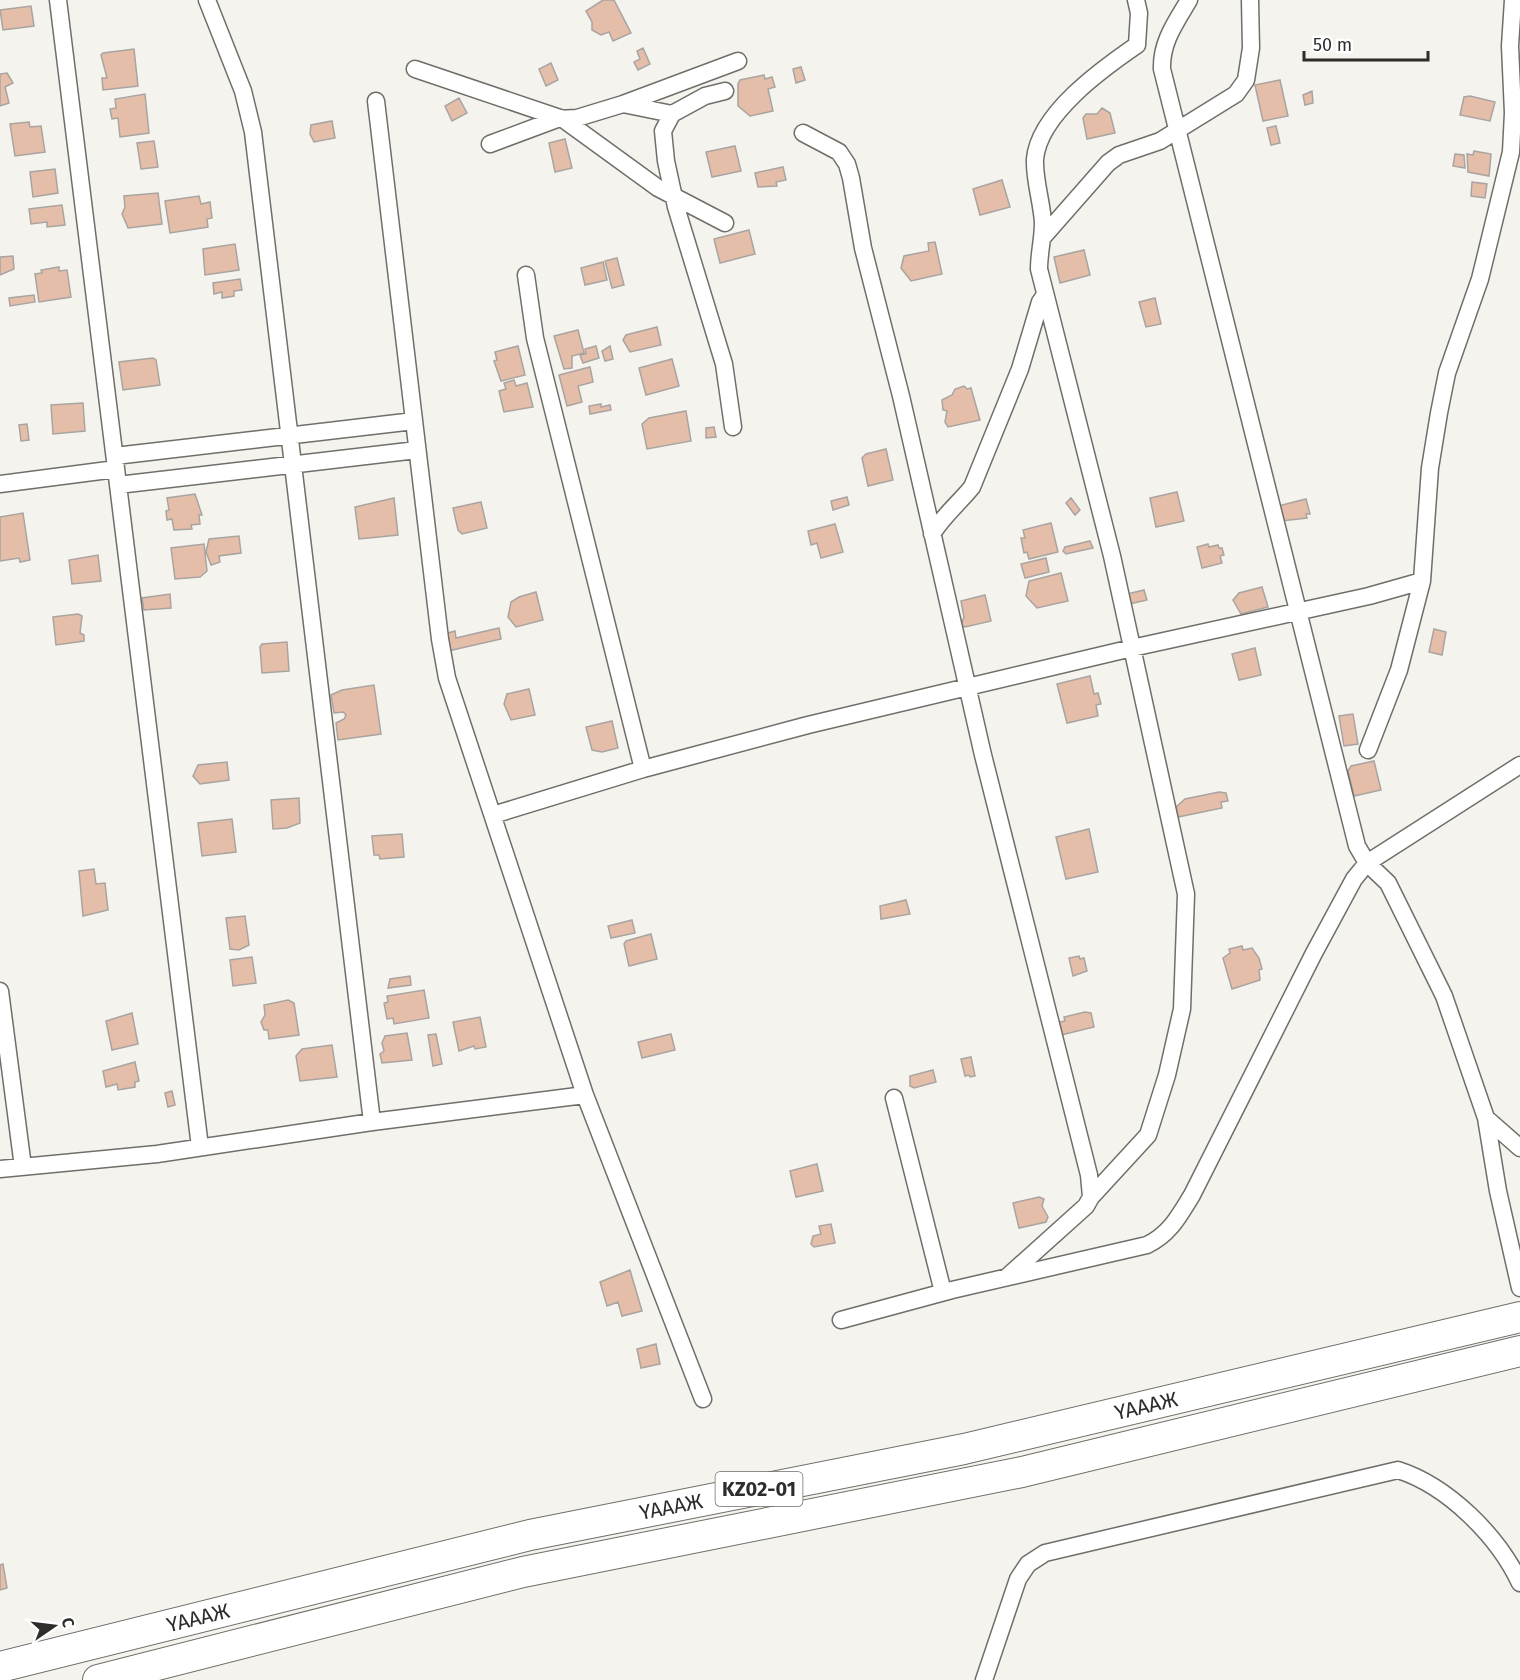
<svg xmlns="http://www.w3.org/2000/svg" width="1520" height="1680" font-family="'Fira Sans',sans-serif">
  <rect width="100%" height="100%" fill="#f5f3ee"/>
  <path fill="#e4bea8" stroke="#a9a4a1" stroke-width="1.5" d="M614,0L631,33L613,41L609,32L601,35L592,30V22L586,11L603,0Z
    M31,6L34,26L3,30L0,10Z
    M643,48L650,64L638,70L634,62L640,59L637,51Z
    M134,49L138,86L103,90L102,78H107L101,55L103,53Z
    M551,63L558,80L546,86L539,69Z
    M801,67L805,80L796,83L793,69Z
    M7,73L13,83L5,87L9,103L0,106V74Z
    M764,75L765,79L772,77L775,87L768,89L773,111L750,116L738,106V84L740,80Z
    M1280,80L1288,116L1263,121L1255,85Z
    M1312,91L1313,103L1305,105L1303,95Z
    M145,94L149,133L120,137L118,118L112,119L110,109L116,108L115,99Z
    M1470,96L1495,102L1490,121L1460,115L1464,97Z
    M459,98L467,113L452,121L445,106Z
    M1102,108L1110,113L1115,133L1087,139L1083,118L1086,114H1097Z
    M332,121L335,138L314,142L310,134L311,125Z
    M29,122L30,127L41,126L45,152L15,156L10,124Z
    M1276,126L1280,143L1271,145L1267,128Z
    M565,139L572,168L555,172L549,143Z
    M154,141L158,167L141,169L137,143Z
    M735,146L741,171L712,177L706,152Z
    M1474,151L1491,154L1489,176L1468,172L1467,154L1473,155Z
    M1455,154L1464,155L1465,168L1453,166Z
    M783,167L786,180L776,182L777,186L758,187L755,173Z
    M55,169L58,193L33,197L30,172Z
    M1002,180L1010,207L980,215L973,189Z
    M1472,182L1487,184L1485,198L1471,196Z
    M158,193L162,224L128,228L122,214L125,207L124,196Z
    M199,196L201,204L210,202L212,218L207,219L208,227L170,233L165,201Z
    M62,205L65,225L47,227V222L31,224L29,209Z
    M749,230L755,254L720,263L714,239Z
    M935,242L942,274L911,281L901,268L904,256L929,251L928,243Z
    M235,244L239,270L205,275L203,249Z
    M1084,250L1090,275L1060,283L1054,257Z
    M13,256L14,269L0,275V257Z
    M617,258L624,285L612,288L605,261Z
    M603,262L607,280L585,285L581,268Z
    M59,267V271L67,270L71,297L39,302L35,274L42,273L41,270Z
    M240,279L242,290L234,291V296L222,298V292L214,294L213,283Z
    M34,295L35,302L10,306L9,298Z
    M1155,298L1161,324L1146,327L1139,302Z
    M657,327L661,345L630,352L623,340L626,335Z
    M578,330L584,353L572,356V368L564,369L554,336Z
    M518,346L525,375L501,381L494,361L497,360L495,352Z
    M596,346L599,358L583,363L580,355L586,354L585,349Z
    M610,346L613,359L605,361L602,351Z
    M153,358L156,360L160,385L123,390L119,362Z
    M672,359L679,386L646,395L639,368Z
    M590,367L593,382L578,386L582,402L567,406L559,375Z
    M514,380L516,386L527,383L533,407L504,412L499,391L506,389L504,383Z
    M964,386L967,389L971,388L980,420L948,427L945,422L947,411L943,410L942,400L952,395L955,389Z
    M83,403L85,431L53,434L51,405Z
    M601,404V407L610,405L611,410L590,414L589,406Z
    M686,411L691,441L647,449L642,424L649,418Z
    M27,424L29,440L21,441L19,425Z
    M714,427L716,437L706,438V428Z
    M886,449L893,480L868,486L862,458L866,454Z
    M1177,492L1184,521L1156,527L1150,498Z
    M195,494L202,515H199L200,524L191,525L192,529L174,530L172,519L167,520L166,511L169,510L167,498Z
    M847,497L849,505L833,510L831,501Z
    M394,498L398,535L359,539L355,507Z
    M1071,498L1080,510L1075,515L1066,503Z
    M1306,499L1310,514H1306L1307,518L1281,521L1278,506Z
    M481,502L487,528L462,534L458,530L453,508Z
    M23,513L30,560L20,562L19,558L0,561V517Z
    M1051,523L1058,552L1029,559L1027,552L1024,553L1021,538H1025L1023,530Z
    M835,524L843,552L821,558L817,543L811,545L808,531Z
    M239,536L241,553L219,556L220,562L211,565L206,552L209,539Z
    M1090,541L1093,548L1066,554L1063,551L1065,547Z
    M204,544L207,571L200,577L175,579L171,548Z
    M1208,544L1209,547L1218,545L1219,548H1222L1224,555L1220,556L1222,563L1202,568L1197,547Z
    M98,555L101,581L72,584L69,560Z
    M1046,558L1049,572L1025,578L1021,564Z
    M1061,573L1068,601L1037,608L1026,596L1029,581Z
    M1262,587L1268,607L1241,614L1233,600L1239,593Z
    M1144,590L1147,600L1129,604L1127,594Z
    M536,592L543,620L516,627L508,617L511,602L519,597Z
    M170,594L171,608L144,610L142,598Z
    M985,595L991,621L965,627L961,625L964,617L961,601Z
    M78,614L82,616L80,633L84,635V641L56,645L53,617Z
    M499,628L501,639L448,651L444,634L455,631L456,638Z
    M1434,629L1446,632L1442,655L1429,652Z
    M287,642L289,671L262,673L260,647L262,644Z
    M1255,648L1261,675L1239,680L1232,654Z
    M1090,676L1094,694L1098,693L1101,704L1096,705L1098,716L1067,723L1057,684Z
    M374,685L381,734L338,740L336,723L344,719L346,715L343,712L334,713L331,695L342,690Z
    M529,689L535,715L511,720L504,704L507,694Z
    M1353,714L1358,744L1344,746L1339,716Z
    M612,721L618,748L602,752L592,750L586,727Z
    M1374,761L1381,790L1354,796L1348,771L1351,766Z
    M227,762L229,780L200,784L193,776L198,765Z
    M1219,792L1226,793L1228,801L1221,802L1222,808L1178,817L1176,807L1185,799Z
    M299,798L300,823L287,828L273,829L271,800Z
    M232,819L236,852L202,856L198,823Z
    M1089,829L1098,872L1066,879L1056,837Z
    M402,834L404,857L380,859L379,855H374L372,836Z
    M94,869L96,884L105,883L108,910L83,916L79,871Z
    M906,900L910,914L881,919L880,906Z
    M245,916L249,945L239,950L230,949L226,918Z
    M632,920L635,933L611,938L608,926Z
    M651,934L657,959L629,966L624,944L626,941Z
    M1242,946L1243,950L1252,948L1259,958L1262,969L1259,970L1260,980L1232,989L1223,958L1230,953L1229,949Z
    M1079,956L1080,959L1084,958L1087,971L1073,976L1069,958Z
    M252,957L256,983L233,986L230,960Z
    M410,976L411,985L388,988L390,979Z
    M424,990L429,1018L394,1024L393,1018L387,1019L384,1003L388,1002L387,996Z
    M288,1000L294,1003L299,1035L269,1039L268,1030H264L261,1022L265,1015L264,1005Z
    M1085,1012L1091,1013L1094,1027L1061,1035L1059,1022L1065,1021L1064,1017Z
    M132,1013L138,1044L112,1050L106,1021Z
    M480,1017L486,1047L475,1049L474,1046L459,1051L453,1022Z
    M407,1033L412,1060L382,1063L380,1054L384,1051L382,1043L385,1036Z
    M436,1034L442,1064L433,1066L428,1035Z
    M671,1034L675,1050L642,1058L638,1042Z
    M332,1045L337,1077L300,1081L296,1056L302,1049Z
    M971,1057L975,1076L970,1077L969,1075L965,1076L961,1059Z
    M135,1062L139,1081L135,1082V1087L118,1090L117,1084L106,1087L103,1071Z
    M933,1070L936,1082L914,1088L910,1086V1076Z
    M172,1091L175,1105L168,1107L165,1093Z
    M817,1164L823,1191L796,1197L790,1171Z
    M1039,1197L1044,1199L1042,1206L1048,1217L1046,1222L1019,1228L1013,1203Z
    M831,1224L835,1243L814,1247L811,1244L813,1236L821,1234L819,1226Z
    M630,1270L642,1311L622,1316L618,1302L607,1306L600,1282Z
    M656,1344L660,1364L641,1368L637,1349Z
    M3,1564L7,1588L0,1590V1565Z"/>
  <g fill="none" stroke-linecap="round" stroke-linejoin="round">
    <g stroke="#706e69" stroke-width="19">
      <path id="minor" d="M58,0L200,1147
        M207,0L243,91L253,132L372,1122
        M1189,0C1176,22 1161,42 1162,69L1357,846L1367,863L1388,883L1444,996L1486,1118L1498,1191L1520,1288
        M415,69L563,119L658,188L725,223
        M376,101L440,639L447,678L585,1095L703,1399
        M623,104L672,114L663,131L666,161L676,207L724,364L733,427
        M672,114L705,96L725,91
        M803,133L839,152L847,164L851,178L863,248L901,396L983,755L1089,1175L1091,1197L1086,1206L1007,1277
        M490,144L557,119L577,118L623,104L738,61
        M1043,237L1108,163L1119,155L1160,141L1236,94L1246,80L1251,48L1250,0
        M526,275L535,338L643,769
        M115,456L414,421
        M0,484L116,469
        M118,485L417,450
        M932,534C943,516 959,503 972,487L1020,369L1040,302L1045,295
        M1368,750L1399,670L1422,581L1430,468L1439,413L1447,373L1480,279L1511,152L1513,113L1510,46L1513,0
        M493,815L643,769L808,725L1132,648L1369,596L1422,581
        M0,991L23,1167
        M894,1098L943,1292
        M1486,1118L1520,1148
        M0,1169L157,1154L372,1122L585,1095
        M1091,1197L1148,1135L1167,1075L1182,1009L1186,894L1112,556L1039,269C1039,253 1043,239 1043,223C1042,202 1034,180 1035,159C1039,114 1102,69 1137,45L1139,13L1136,0
        M841,1320L952,1290L1147,1245C1170,1234 1179,1216 1192,1195L1314,953L1354,879L1367,863L1520,765
        M984,1680L1018,1579L1028,1564L1045,1553L1398,1470C1448,1486 1498,1536 1520,1583"/>
    </g>
    <g stroke="#706e69" stroke-width="32">
      <path id="motorway" d="M0,1667L530,1535L964,1449L1520,1317
        M98,1680L523,1572L1022,1472L1520,1351"/>
    </g>
    <use href="#minor" stroke="#fff" stroke-width="16"/>
    <use href="#motorway" stroke="#fff" stroke-width="30"/>
  </g>
  <g text-anchor="middle" dominant-baseline="central" stroke-width="6" stroke-linejoin="round" paint-order="stroke">
    <rect fill="#fff" stroke="#6d6c6b" stroke-width="1.5" x="715.5" y="1472" width="87" height="34" rx="4.5"/>
    <g font-size="20" font-weight="bold" fill="#2e2d2b">
      <text x="759" y="1489">KZ02-01</text>
    </g>
    <g font-size="21" fill="#2e2d2b" stroke="#fff">
      <text transform="translate(1146 1406) rotate(-13)">ҮАААЖ</text>
      <text transform="translate(671 1507) rotate(-11)">ҮАААЖ</text>
      <text transform="translate(198 1618) rotate(-14)">ҮАААЖ</text>
    </g>
  </g>
  <g transform="translate(54 1626) rotate(76)" stroke="#ffffff" stroke-width="4.5" paint-order="stroke">
  <path d="M0-4.5L10 22L0 15L-10 22Z" fill="#2e2d2b"/>
  <text y="-9" font-size="16" font-weight="bold" text-anchor="middle" fill="#2e2d2b">С</text>
  </g>
  <path d="M1304 51v9h124v-9" fill="none" stroke="#2e2d2b" stroke-width="3"/>
  <text x="1313" y="51" font-size="18" fill="#2e2d2b" stroke="#ffffff" stroke-width="4.5" paint-order="stroke">50 m</text>
</svg>
